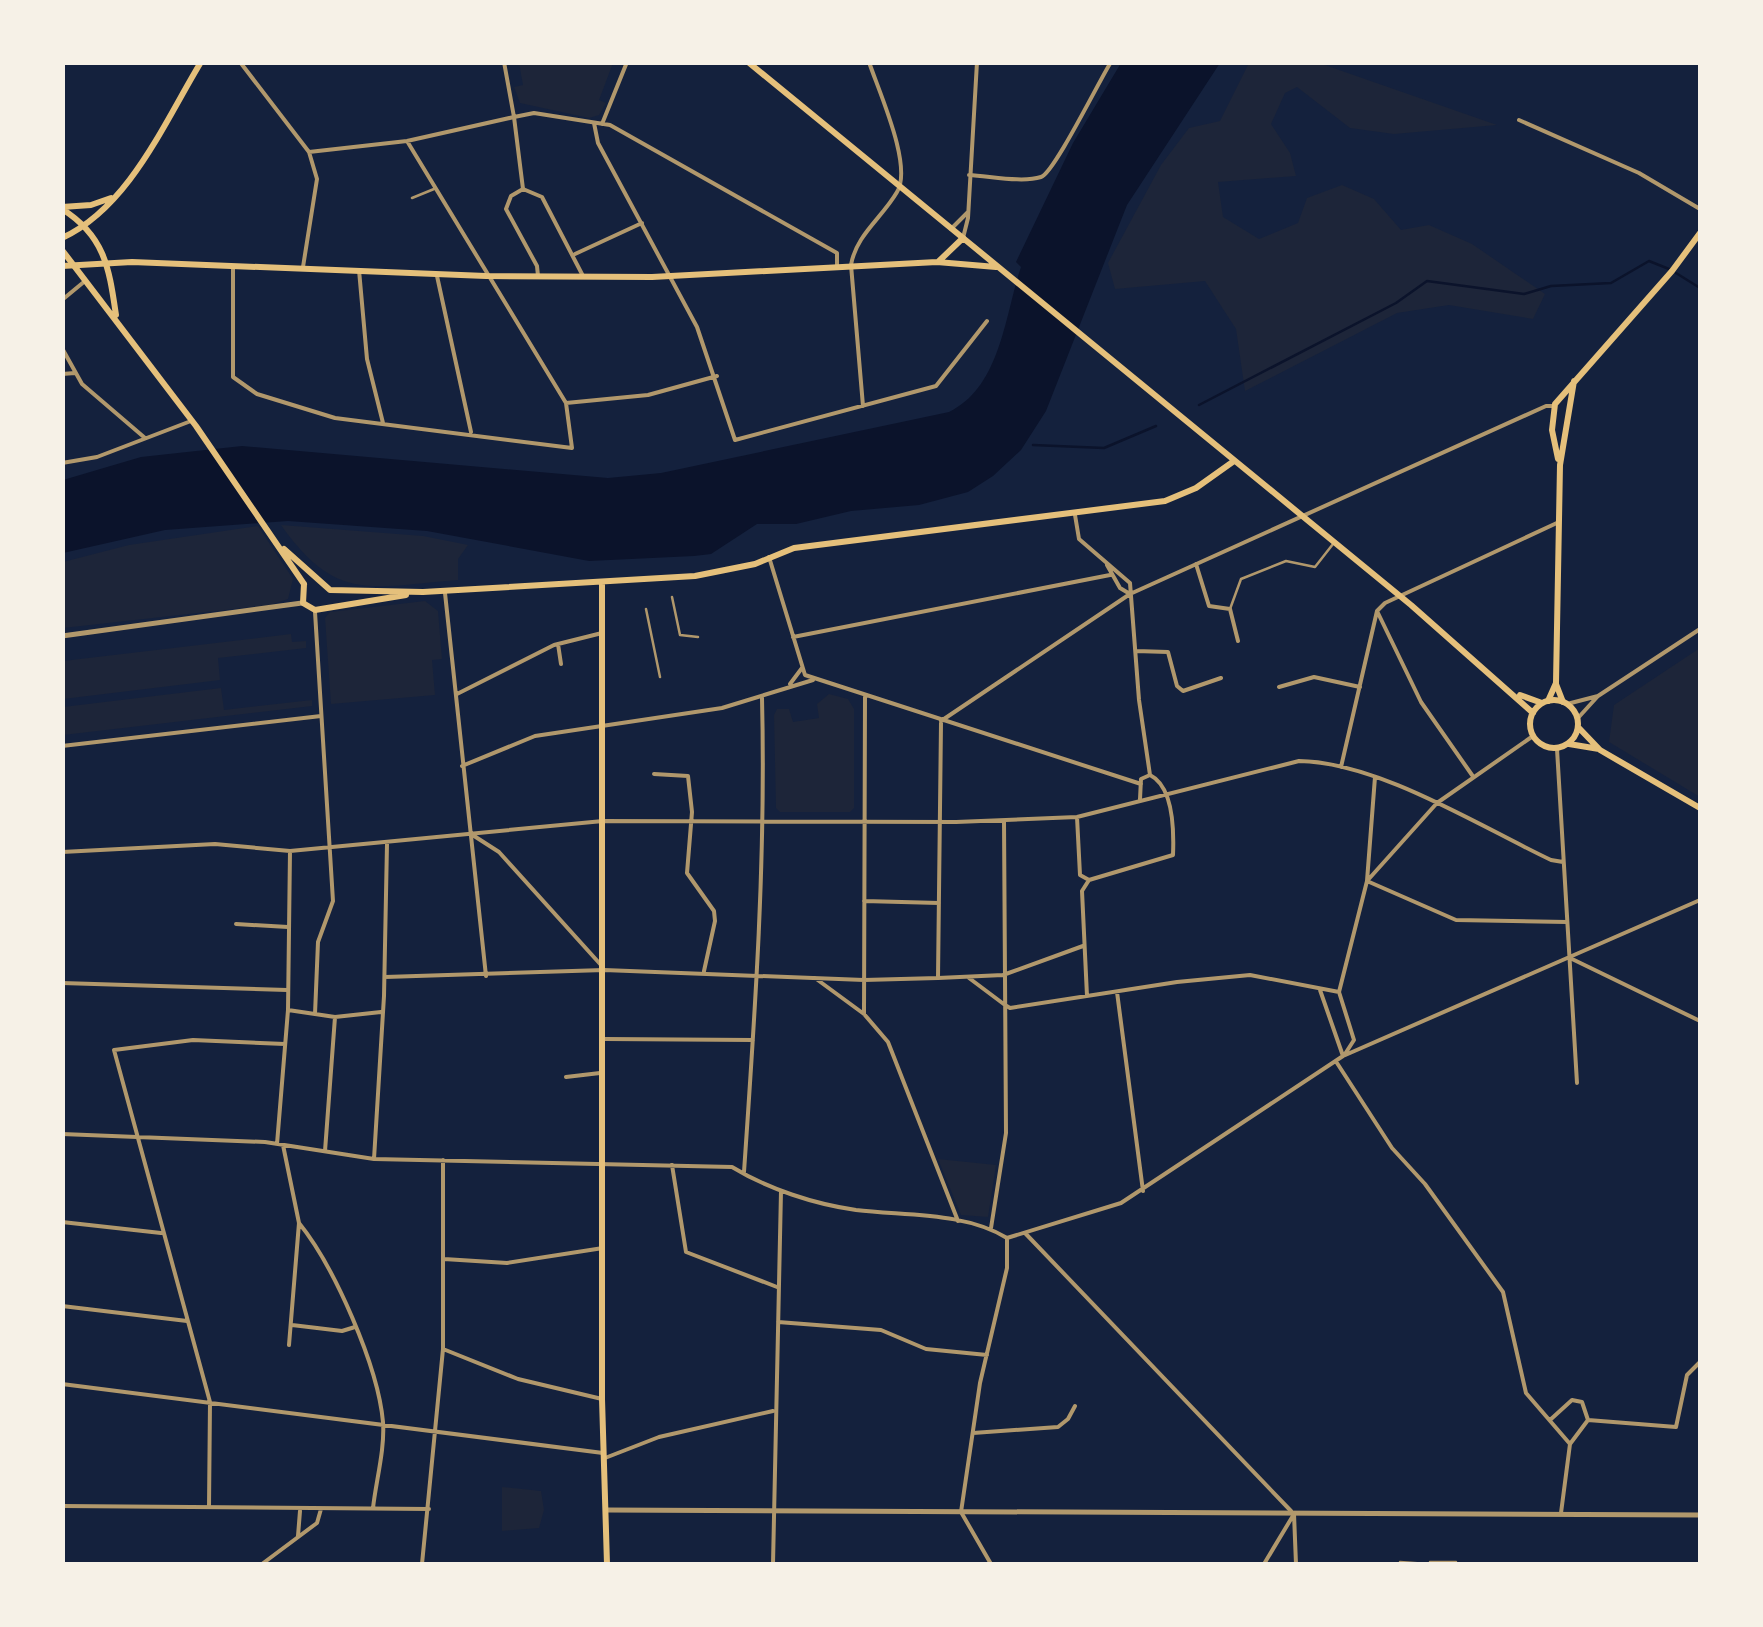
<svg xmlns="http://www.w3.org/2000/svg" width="1763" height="1627" font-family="Overpass,sans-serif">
  <rect width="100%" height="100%" fill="#14213d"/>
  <path fill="#1d2539" d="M519,63H613L599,100L606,103L599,115L589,118L520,103L514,87L523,85Z
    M1249,63H1319L1497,125L1394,134L1350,128L1297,87L1285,93L1271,124L1290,153L1296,176L1218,182L1223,217L1259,239L1298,223L1307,198L1342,185L1374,199L1401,230L1429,225L1472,244L1545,294L1533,319L1449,305L1397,313L1245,391L1236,329L1205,281L1115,289L1108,263L1161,165L1189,128L1220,121Z
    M281,525L423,536L468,545L458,559V580C370,587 336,603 281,525Z
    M258,526L293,579L288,599L270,605L63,628V562L129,545Z
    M425,601L438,611L442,659L432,660L435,695L331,704L325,618L330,612Z
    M291,634L292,642L306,641V648L218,658L220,680L63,699V661Z
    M1700,648V797L1609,742L1614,705Z
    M221,688L224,710L312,700V706L63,735V707Z
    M829,694L848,699L854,709V808L850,812H780L776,808L774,715L777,709H789L793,722L819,718L817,704Z
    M938,1159L996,1165L988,1217L961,1215Z
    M502,1487L541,1491L544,1510L539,1528L502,1531Z"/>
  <path fill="#0b132b" d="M1121,63H1220L1127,205L1046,411L1021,450L993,476L968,492L919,505L851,511L796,524H757L711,554L694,556L589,561L427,531L288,521L165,530L63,553V480L141,457L242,446L608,478L661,473L949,412C1001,387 1005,314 1021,267L1016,262L1073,143Z"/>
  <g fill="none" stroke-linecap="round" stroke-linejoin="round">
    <path stroke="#0b132b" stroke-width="2.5" d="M1676,273L1700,288
      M1199,405L1396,303L1427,281L1524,294L1551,286L1611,283L1649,261L1669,269
      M1033,445L1104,448L1156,426"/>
    <path stroke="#b1986c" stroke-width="2.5" d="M412,198L434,189
      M672,597L680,635L698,637
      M646,609L660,677
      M1230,609L1241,579L1286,561L1315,567L1333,544
      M1400,1562L1428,1564
      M1430,1562H1456"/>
    <path stroke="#b1986c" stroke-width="4" d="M514,117L523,189"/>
    <path stroke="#b1986c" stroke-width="4" d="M240,62L309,152L317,179L303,267
      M504,62L514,117L534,113L610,125L837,253V266
      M1519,120L1639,173L1700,209
      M594,123L598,143L697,327L735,440L936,386L987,321
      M602,124L627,62
      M309,152L407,141L514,117
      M969,175C990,176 1022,183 1041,177C1054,173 1099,81 1111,62
      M951,229L968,212
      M963,238L968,218L977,62
      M575,254L642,223
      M233,266V377L257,394L335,418L572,448L566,403L407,141
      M359,270L367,359L383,423
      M437,276L471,432
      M538,276L537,266L506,209L511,196L523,189L542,197L583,276
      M62,300L85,281
      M62,348L82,384L145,438
      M62,374L75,373
      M566,403L648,395L717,376
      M863,406L851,265C856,235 882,218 897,192C913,166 879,92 869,62
      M62,463L97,457L191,421
      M1075,515L1079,539L1130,583L1139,700L1150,775
      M769,557L805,675L1141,784
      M1196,564L1209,606L1230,609L1238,641
      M1107,565L1120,588L1130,594
      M445,593L486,976
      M1377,611L1421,702L1472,775
      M315,612L333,901L318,942L315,1014
      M793,637L1110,575
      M558,644L561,664
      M1136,651L1168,652L1177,686L1183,691L1221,678
      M790,684L802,668
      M1279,687L1314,677L1360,687
      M457,694L554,645L602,633
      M1567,704L1598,696
      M1578,718L1598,696L1700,629
      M941,721L1130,594L1546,406H1554
      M62,746L321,716
      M1557,749L1577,1083
      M462,766L535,736L722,708L813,680
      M1341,767L1377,611L1385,603L1559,522
      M654,774L688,776L692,812L687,873L714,911L715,921L704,971
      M1140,799L1141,779L1150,775
      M1077,817L1080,875L1089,880
      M471,834L499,852L601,965
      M62,852L215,844L290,851L603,821L956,822L1077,817L1299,761C1378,762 1479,826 1551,860L1563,862
      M1089,880L1173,855C1174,831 1174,787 1150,775
      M1367,881L1437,803L1533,736
      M1367,881L1456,920L1567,922
      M864,901L939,903
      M236,924L288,927
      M1570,958L1700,1021
      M385,977L604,970L864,980L938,978L1003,975L1083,946
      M815,978L864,1014L888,1042L958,1221
      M938,978L941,723
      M969,978L1005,1005
      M62,983L287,990
      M1320,990L1343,1056
      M1117,992L1143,1191
      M1087,996L1082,891L1089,880
      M1005,1005L1010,1008L1177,982L1250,975L1339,992
      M288,1010L335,1017L381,1012
      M864,1014L865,697
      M605,1039L753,1040
      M1345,1054L1354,1040L1339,992L1367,881L1375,777
      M1337,1063L1392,1148L1425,1184L1503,1292L1526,1393L1570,1444
      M566,1077L600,1073
      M62,1134L265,1142L374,1159L732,1167C768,1189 814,1204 856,1210C906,1216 965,1212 1007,1238L1121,1203L1343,1056L1700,900
      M277,1144L288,1010L290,851
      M283,1145L299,1223L289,1345
      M325,1151L335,1017
      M374,1159L384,996L387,844
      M672,1165L686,1252L777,1287
      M744,1172C755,1013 766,857 762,698
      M62,1222L161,1233
      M299,1223C334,1266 378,1366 383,1422C385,1449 376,1481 373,1508
      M991,1228L1006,1133L1004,821
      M1025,1233L1291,1511
      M444,1259L507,1263L603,1248
      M62,1306L187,1321
      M778,1322L881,1330L926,1349L987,1355
      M292,1325L342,1331L355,1327
      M443,1349L518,1379L602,1399
      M62,1384L603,1453
      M1550,1420L1572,1400L1582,1402L1588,1420L1570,1444L1561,1513
      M1588,1420L1676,1427L1687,1375L1700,1362
      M973,1433L1058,1427L1068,1419L1075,1406
      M605,1458L659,1437L773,1411
      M62,1506L429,1509
      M209,1507L210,1402L114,1050L193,1040L285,1044
      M1294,1514L1296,1564
      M298,1536L300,1511
      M262,1564L317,1523L321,1509
      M422,1564L443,1349V1160
      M773,1564L781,1191
      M991,1564L961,1512L980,1383L1007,1268V1238
      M1264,1564L1294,1514"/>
    <path stroke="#b1986c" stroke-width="5" d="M62,636L302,603
      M607,1510L1700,1515"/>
    <path stroke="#e5c07b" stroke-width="6" d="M748,62L963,238
      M62,207L91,205L111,198
      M62,209C105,236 109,268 116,315
      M62,238C129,207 164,123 201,62
      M62,250L196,426L304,584
      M1558,459L1552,430L1555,404L1672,271L1700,233
      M284,549L330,590L423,592L695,576L755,564L794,548L1165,501L1196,488L1234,461
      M602,583V1399L607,1564
      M304,584L303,603L315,610L406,595
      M1556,684L1563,702
      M1548,701L1556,683L1560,465L1574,381"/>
    <path stroke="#e5c07b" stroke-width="6" d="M938,262L963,238L1411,605L1533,713
      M62,266L132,262L486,276L652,277L937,262L996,267
      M1520,695L1542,703
      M1530 724a24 24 0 1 1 48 0a24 24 0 1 1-48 0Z
      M1578,727L1600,750L1700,808
      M1569,744L1599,749"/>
  </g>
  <rect width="1763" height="1627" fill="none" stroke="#f6f1e7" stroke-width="130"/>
</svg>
